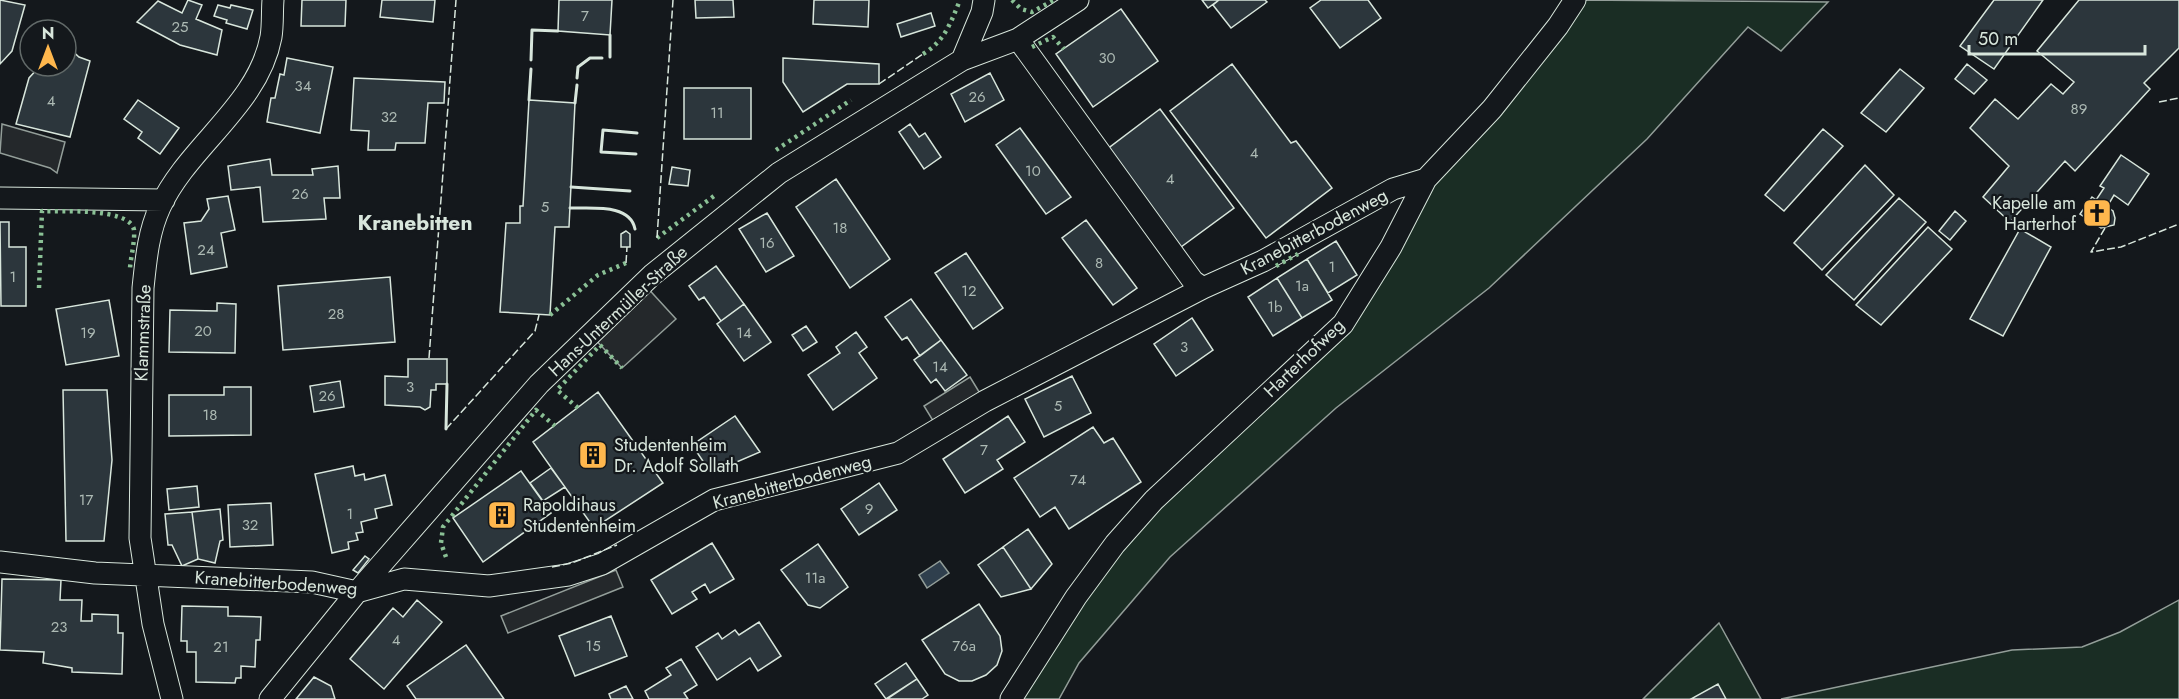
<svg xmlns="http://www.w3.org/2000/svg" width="2179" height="699" font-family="Jost,sans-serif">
  <rect width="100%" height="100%" fill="#14181c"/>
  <path fill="#1a2d24" stroke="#939e99" stroke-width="1.5" d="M1575,0L1828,2L1781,51L1748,27L1647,139L1489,288L1336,408L1170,557L1079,663L1059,699H1011L1115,544L1343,324L1426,179Z
    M2179,600V699H1781L2012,650L2082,647L2120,632Z
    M1719,623L1761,699H1643Z"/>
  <path fill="#24282b" stroke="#939e99" stroke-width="1.5" d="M2,124L65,142L57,173L50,168L0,153Z
    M643,283L676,319L622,368L590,334Z
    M970,377L981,395L935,424L924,406Z
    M616,570L623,587L508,633L501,616Z"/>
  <path fill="#2f3f4d" stroke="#939e99" stroke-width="1.5" d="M940,561L949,573L927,588L919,575Z"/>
  <path fill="#2c363c" stroke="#d8e6dc" stroke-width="1.5" d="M0,0L25,5L12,51L0,64Z
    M188,0L202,5L196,19L222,30L217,55L180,45L137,22L158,1L182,13Z
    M302,0H346L345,26H301Z
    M382,0H435L433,22L380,17Z
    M559,0H612L610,35L558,31Z
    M695,0H733L734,17L696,18Z
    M814,0H869L868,27L813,24Z
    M1202,0H1219L1208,8Z
    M1219,0H1265L1267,2L1231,28L1213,5Z
    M1321,0H1368L1381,18L1340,48L1310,8Z
    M1994,0H2043L1994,69L1960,46Z
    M2079,0H2179V48L2144,83L2150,89L2075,171L2065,161L2010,222L1983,197L2009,166L1970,128L1995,99L2018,119L2051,84L2063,94L2074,82L2037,51Z
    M218,5L230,8L231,5L253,10L247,29L226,23L227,20L214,16Z
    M1121,9L1158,61L1093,107L1056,54Z
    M931,13L935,26L901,37L897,24Z
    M66,45L79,57L90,61L70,137L16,124L29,78L40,66H66Z
    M287,58L333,67L320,133L267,122L271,98H275L280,74L284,75Z
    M783,58L879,64V84H847L803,112L783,82Z
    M1232,64L1291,143L1296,141L1332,188L1266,238L1170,111Z
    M1967,64L1987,80L1974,94L1955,79Z
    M1900,69L1924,88L1886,132L1861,113Z
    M990,73L1004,100L965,122L951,94Z
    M354,78L445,82L444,103H428L425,143H396L395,150H368L369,131L351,130Z
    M684,88H751V139H684Z
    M138,100L179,128L160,154L138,138L142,132L124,119Z
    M529,100L575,103L569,227H555L550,315L500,312L506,223H520V206H523Z
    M1160,109L1234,208L1181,247L1106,150Z
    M910,124L919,137L925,133L941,157L924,169L899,132Z
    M1020,128L1071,197L1046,214L996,145Z
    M1823,129L1843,146L1784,211L1765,195Z
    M2121,155L2149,174L2128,205L2114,195L2107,207L2096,200L2104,188L2100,186Z
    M270,159L272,175H313L312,169L338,166L340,198H324L326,219L263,222L260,187L231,190L228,166Z
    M1865,165L1894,195L1822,270L1794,243Z
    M672,167L690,170L688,186L669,184Z
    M836,179L890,259L850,288L796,207Z
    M228,196L235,230L221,233L227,267L191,274L184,223L201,221L209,209L207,199Z
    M2092,197L2113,211L2115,218L2114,225L2101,228L2080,214Z
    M1899,198L1926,222L1854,300L1826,275Z
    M1955,211L1966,221L1950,240L1939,231Z
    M767,213L794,256L766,272L739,229Z
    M1086,220L1137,288L1113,305L1062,238Z
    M0,222H9V247H26V306H1Z
    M1928,227L1952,249L1881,325L1856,305Z
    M2020,229L2051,247L2003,336L1970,319Z
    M626,231L630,234V247H621V234Z
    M1336,241L1357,275L1328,293L1307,259Z
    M966,253L1003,308L973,329L935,273Z
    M1307,259L1332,300L1302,318L1277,278Z
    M716,266L744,304L721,321L704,297L699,300L689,286Z
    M390,277L395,342L283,350L278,286Z
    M1277,278L1302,318L1273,336L1248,297Z
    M911,299L941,340L920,356L907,337L902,340L885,317Z
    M109,300L119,356L66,365L56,309Z
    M217,303L236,304L235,353L169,352L170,310L217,311Z
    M744,304L771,342L744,361L717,324Z
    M1192,318L1213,350L1176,376L1154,344Z
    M806,326L817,342L803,351L792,335Z
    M856,332L867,347L859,353L877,378L833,410L808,375L840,353L836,347Z
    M941,340L967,375L945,391L936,379L931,383L914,360Z
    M408,359H447V384H436V390H431L430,407L425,410L420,407L385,405V376L408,377Z
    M1072,376L1091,413L1044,437L1025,399Z
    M340,381L344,407L314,412L310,386Z
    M224,387H251V435L169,436V395H224Z
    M63,390H107L112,460L104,541H66Z
    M598,392L663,483L594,528L533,442Z
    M735,416L760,452L711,473L692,445Z
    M1008,416L1025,442L997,460L1003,469L965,493L943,459Z
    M1093,427L1104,443L1113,438L1141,482L1069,529L1055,507L1040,517L1014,478Z
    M353,466L355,476L364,474L365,480L385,475L392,505L375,509L377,518L361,522L363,532L356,533L358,540L348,542L349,549L332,553L315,474Z
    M551,468L565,487L543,501L530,483Z
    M521,471L551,513L483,562L453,518Z
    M879,483L897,510L859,535L841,509Z
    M197,486L199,507L169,510L167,489Z
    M271,503L273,545L230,547L228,505Z
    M220,509L223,540L220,541L215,563L198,559L192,512Z
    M192,512L198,559L182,566L172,545H168L165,514Z
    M1028,529L1052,564L1031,589L1003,547Z
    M712,543L734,579L710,593L705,584L692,592L697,599L672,614L651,580Z
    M818,544L848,587L820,608L808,605L781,570Z
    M1003,547L1031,589L1001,597L978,565Z
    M365,556L369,559L358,573L353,570Z
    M2,579L61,580L60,600H82L81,621H92V614L118,615V633H123L122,674L72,672V668L43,663L44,652L0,650Z
    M417,600L442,622L384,689L350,659L393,608L403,617Z
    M979,604L1000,636L1002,651L997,665L986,675L972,681H959L945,674L922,640Z
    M182,606L228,607V616L261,617L260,640H256L255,667L241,666V678H236L235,683L196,682V652H187V641H181Z
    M611,616L627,656L575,676L559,636Z
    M759,622L781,656L758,671L750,658L717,680L696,647L718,633L722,639L735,630L739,635Z
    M466,645L504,699H416L407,686Z
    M681,659L697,685L684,693L688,699H649L645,691L671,675L666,668Z
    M906,663L917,679L886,699L875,684Z
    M314,677L331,686L335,699H296Z
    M917,679L928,695L922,699H887Z
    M1718,684L1726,699H1691Z
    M626,686L633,699H611L609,694Z"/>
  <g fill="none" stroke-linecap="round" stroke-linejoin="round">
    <g stroke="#d8e6dc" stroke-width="23">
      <path id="minor" d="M1018,39L1193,281L1203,288
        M962,60L982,12L984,0
        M0,198L164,200
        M0,562L95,573L312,582L357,592L404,579L489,586L568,575L602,564L714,500L898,453L985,401L1203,288L1263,261L1393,189L1426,179
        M172,699L153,624L140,538L143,288C146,260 148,233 160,207C188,146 258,106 271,37C273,25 272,12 273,0
        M270,699L357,592L539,384L652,275L779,173L962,60L1018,39L1078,0
        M1011,699L1076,597L1115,544L1154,500L1343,324L1391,247L1426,179L1492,109L1558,26L1575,0"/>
    </g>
    <use href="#minor" stroke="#14181c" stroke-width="21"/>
    <path stroke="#8ac095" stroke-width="4.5" stroke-dasharray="3 4.5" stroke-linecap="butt" d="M1012,0L1021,9L1032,12L1054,0
      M1032,47L1053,37L1064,49
      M923,54C945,41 951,22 960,0
      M776,150L851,100
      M657,238L714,196
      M1276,266L1298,254
      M39,288L42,211C60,212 130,207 134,230C135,241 131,256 130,268
      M550,315L598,275L626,263
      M578,408L557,390L600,345L622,368
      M446,557L441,543L443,527L536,410L555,426"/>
    <path stroke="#d8e6dc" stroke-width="1.5" stroke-dasharray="8 3" stroke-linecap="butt" d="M879,84L923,54
      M2159,102L2179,98
      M2105,228L2091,252L2121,247L2179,224
      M657,238L673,0
      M626,263L627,247
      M429,358L456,0
      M446,429L535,331L539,315
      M552,567L572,563L617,545"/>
    <path stroke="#d8e6dc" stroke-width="3" d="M610,57V35
      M531,60L532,30L558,31
      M577,78L578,67L590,58H602
      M529,100L531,69
      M575,103L577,85
      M636,154L601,152L603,130L637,133
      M571,187L630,191
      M570,208C591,209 630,203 635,229
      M446,429L447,384"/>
  </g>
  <defs>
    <g id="church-square" transform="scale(1.5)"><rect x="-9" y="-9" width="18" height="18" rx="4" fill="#ffb74d" stroke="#14181c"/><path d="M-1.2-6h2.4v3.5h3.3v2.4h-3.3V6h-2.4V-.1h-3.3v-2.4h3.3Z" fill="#111"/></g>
    <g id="building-square" transform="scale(1.5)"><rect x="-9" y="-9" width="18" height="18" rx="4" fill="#ffb74d" stroke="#14181c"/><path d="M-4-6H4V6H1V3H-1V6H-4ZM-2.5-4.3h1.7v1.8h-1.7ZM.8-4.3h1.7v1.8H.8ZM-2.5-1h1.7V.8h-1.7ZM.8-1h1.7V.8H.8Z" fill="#111"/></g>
  </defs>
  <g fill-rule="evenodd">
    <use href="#church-square" x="2097" y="213"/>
    <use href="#building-square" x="593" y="455"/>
    <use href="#building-square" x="502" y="515"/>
  </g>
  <g text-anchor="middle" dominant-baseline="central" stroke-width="4.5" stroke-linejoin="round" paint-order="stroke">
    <g font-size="15" fill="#adbab4">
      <text x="585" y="16">7</text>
      <text x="180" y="27">25</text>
      <text x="1107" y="58">30</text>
      <text x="303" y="86">34</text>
      <text x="977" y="97">26</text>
      <text x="51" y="101">4</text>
      <text x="2079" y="109">89</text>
      <text x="717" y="113">11</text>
      <text x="389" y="117">32</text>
      <text x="1254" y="153">4</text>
      <text x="1033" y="171">10</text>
      <text x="1170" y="179">4</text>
      <text x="300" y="194">26</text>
      <text x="545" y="207">5</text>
      <text x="840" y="228">18</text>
      <text x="767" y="243">16</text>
      <text x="206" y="250">24</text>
      <text x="1099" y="263">8</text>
      <text x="1332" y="267">1</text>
      <text x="13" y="277">1</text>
      <text x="1302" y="286">1a</text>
      <text x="969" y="291">12</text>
      <text x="1275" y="307">1b</text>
      <text x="336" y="314">28</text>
      <text x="203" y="331">20</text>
      <text x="88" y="333">19</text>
      <text x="744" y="333">14</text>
      <text x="1184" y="347">3</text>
      <text x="940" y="367">14</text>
      <text x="410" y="387">3</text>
      <text x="327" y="396">26</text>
      <text x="1058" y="406">5</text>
      <text x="210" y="415">18</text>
      <text x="984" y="450">7</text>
      <text x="1078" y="480">74</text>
      <text x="86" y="500">17</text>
      <text x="869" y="509">9</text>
      <text x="350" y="514">1</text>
      <text x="250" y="525">32</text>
      <text x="815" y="578">11a</text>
      <text x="59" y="627">23</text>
      <text x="396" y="640">4</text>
      <text x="593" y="646">15</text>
      <text x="964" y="646">76a</text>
      <text x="221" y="647">21</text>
    </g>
    <g font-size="18" fill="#d8e6dc" stroke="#14181c" text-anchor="start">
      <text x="2076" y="203" text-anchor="end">Kapelle am<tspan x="2076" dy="21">Harterhof</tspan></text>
      <text x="614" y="445">Studentenheim<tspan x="614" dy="21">Dr. Adolf Sollath</tspan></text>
      <text x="523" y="505">Rapoldihaus<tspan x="523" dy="21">Studentenheim</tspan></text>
    </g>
    <g font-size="18" fill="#d8e6dc" stroke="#14181c">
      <text transform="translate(1314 232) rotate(-28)">Kranebitterbodenweg</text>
      <text transform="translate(618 311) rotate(-43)">Hans-Untermüller-Straße</text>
      <text transform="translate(143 333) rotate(-88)">Klammstraße</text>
      <text transform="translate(1304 358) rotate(-44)">Harterhofweg</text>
      <text transform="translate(792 482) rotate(-15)">Kranebitterbodenweg</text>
      <text transform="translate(276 583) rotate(4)">Kranebitterbodenweg</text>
    </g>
    <g font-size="21" font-weight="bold" fill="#d8e6dc" stroke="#14181c">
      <text x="415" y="223">Kranebitten</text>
    </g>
  </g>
  <g transform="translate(48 48)"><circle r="28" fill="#14181c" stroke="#626a69" stroke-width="1.5"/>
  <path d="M0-4.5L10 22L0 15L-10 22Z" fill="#ffb74d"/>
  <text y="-9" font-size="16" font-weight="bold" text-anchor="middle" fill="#d8e6dc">N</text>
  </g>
  <path d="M1969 45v9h176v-9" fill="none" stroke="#d8e6dc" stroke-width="3"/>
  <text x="1978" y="45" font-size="18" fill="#d8e6dc" stroke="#14181c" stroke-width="4.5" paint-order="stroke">50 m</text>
</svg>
